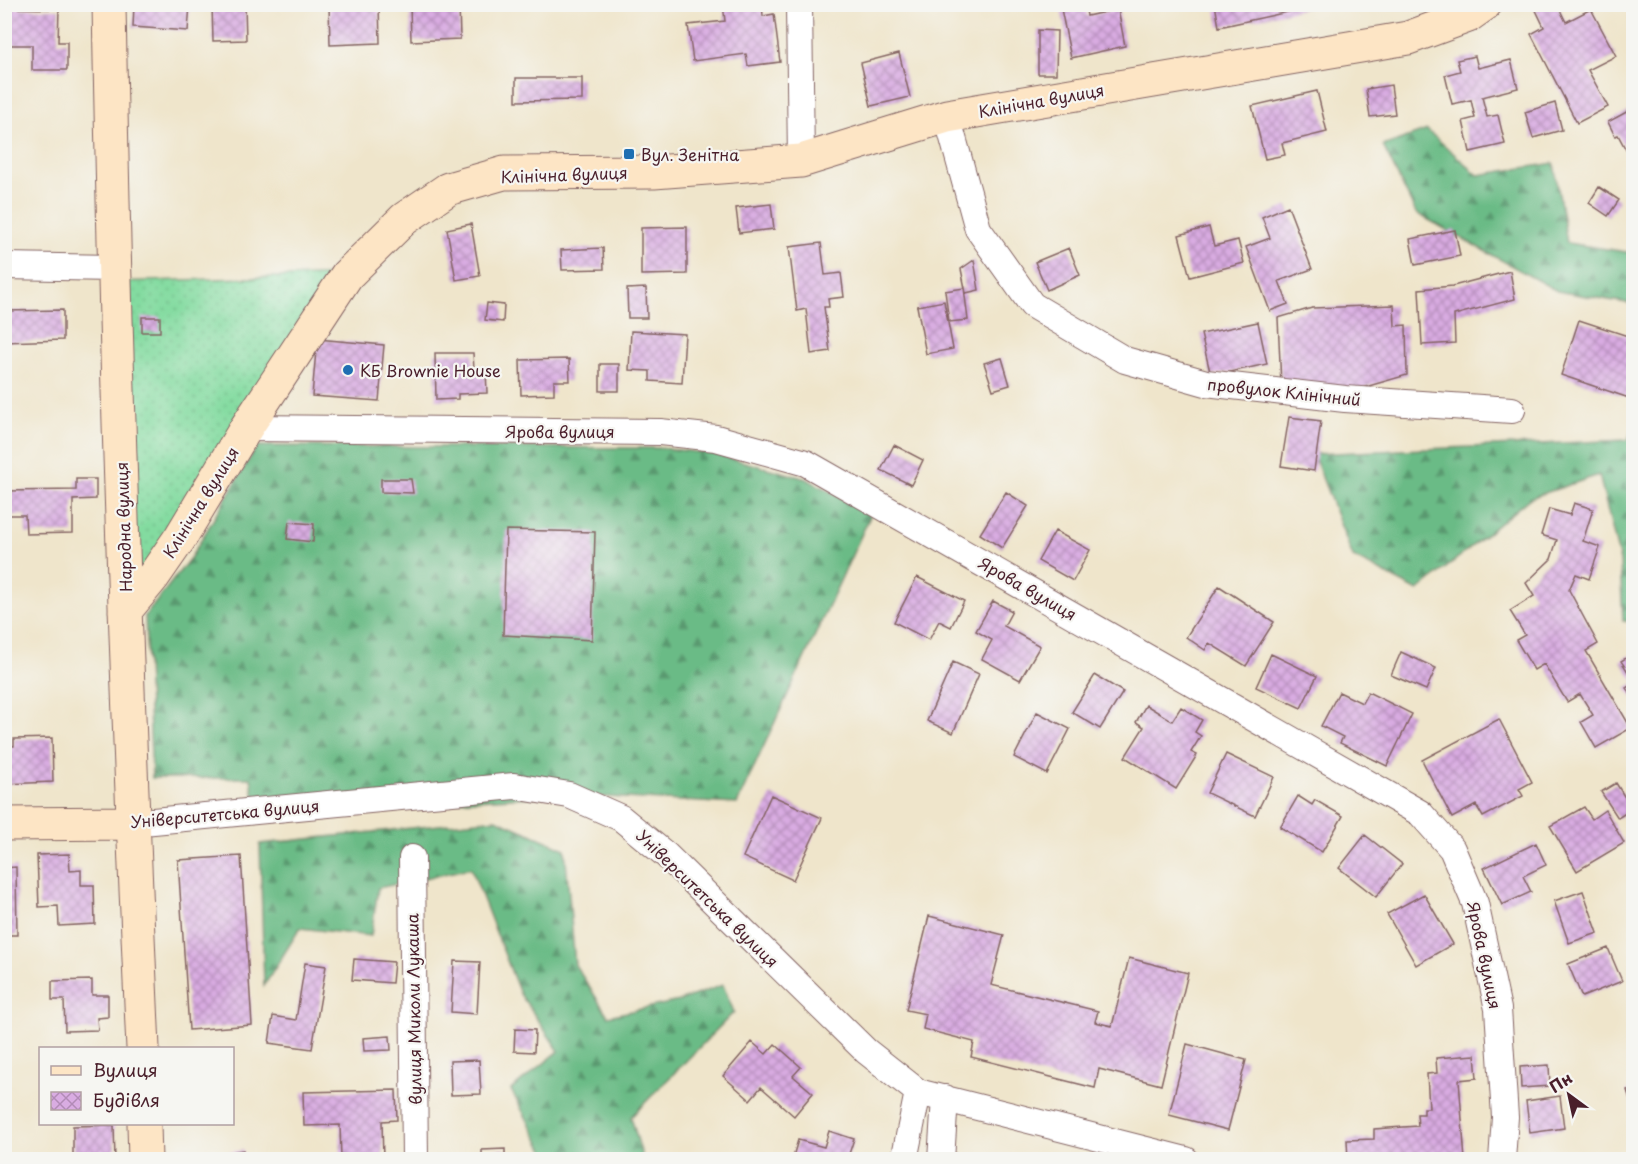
<svg xmlns="http://www.w3.org/2000/svg" width="1638" height="1164" font-family="'Playpen Sans',sans-serif">
  <defs>
    <pattern id="grass-dots" width="8" height="8" patternUnits="userSpaceOnUse" patternTransform="scale(1.5)"><rect width="8" height="8" fill="#83dba0"/><path d="M2 2h.1M6 6h.1" fill="none" stroke="#73bc8a" stroke-width="1.8" stroke-linecap="round"/></pattern>
    <pattern id="forest-firs" width="22" height="20" patternUnits="userSpaceOnUse" patternTransform="scale(1.5)"><rect width="22" height="20" fill="#6abb86"/><path d="M5 1l3.5 6h-7zM16 11l3.5 6h-7z" fill="#59976e"/></pattern>
    <pattern id="building-cross-hatch" width="8" height="8" patternUnits="userSpaceOnUse" patternTransform="scale(1.5)"><rect width="8" height="8" fill="#d9ace2"/><path d="M0 0l8 8M0 8l8-8" fill="none" stroke="#b28bb7"/></pattern>
  </defs>
  <rect width="100%" height="100%" fill="#f6f6f2"/>
  <filter id="ink" filterUnits="userSpaceOnUse"><feTurbulence type="fractalNoise" baseFrequency=".0167" numOctaves="2"/><feDisplacementMap in="SourceGraphic" scale="12" xChannelSelector="R" yChannelSelector="G"/><feConvolveMatrix kernelMatrix="1 2 1 2 8 2 1 2 1" color-interpolation-filters="sRGB"/></filter>
  <filter id="wash" filterUnits="userSpaceOnUse"><feTurbulence type="fractalNoise" baseFrequency=".008" numOctaves="4" result="noise"/><feDisplacementMap in="SourceGraphic" scale="24" xChannelSelector="R" yChannelSelector="G"/><feGaussianBlur stdDeviation="1.35" result="paint"/><feColorMatrix in="noise" values="0 0 0 0 0 0 0 0 0 0 0 0 0 0 0 0 0 1.4 0 .05"/><feComposite in="paint" operator="in"/></filter>
  <g filter="url(#wash)">
    <rect width="100%" height="100%" fill="#efe5cb"/>
    <path fill="url(#grass-dots)" stroke="#667d66" stroke-width="1.5" d="M347,275L125,611L115,282Z"/>
    <path fill="url(#forest-firs)" stroke="#5a6d58" stroke-width="1.5" d="M1427,130L1478,175L1554,163L1567,243L1633,253V304L1557,291L1416,213L1383,146Z
      M1633,428V622L1623,621L1620,561L1599,475L1530,498L1418,591L1353,557L1313,454L1628,440Z
      M257,446L661,448L715,454L807,479L871,514L737,804L569,795L256,811L251,778H152L145,616L191,557Z
      M496,819L565,849L575,965L608,1016L679,1001L723,985L734,1012L631,1117L643,1159H549L511,1090L559,1051L520,994L471,868L378,888L371,936L300,928L264,986L260,844Z"/>
    <g id="blocks">
      <path fill="url(#building-cross-hatch)" d="M134,4H190L188,31L133,27Z
        M245,4L246,40L213,41L212,5Z
        M329,4H379L380,43L330,45Z
        M410,4H459L460,39L411,41Z
        M723,4H762L763,16L774,14L780,62L748,66L746,54L693,61L688,25L725,21Z
        M1060,4H1085L1087,16L1118,9L1125,46L1071,58Z
        M1215,4H1311V7L1219,27Z
        M1533,4H1557L1566,22L1591,9L1616,56L1588,70L1608,107L1577,123L1531,34L1544,27Z
        M5,8L59,9L58,42H67V70H32V45H5Z
        M1038,30L1057,31L1056,74H1038Z
        M899,53L910,97L871,106L861,63Z
        M1475,56L1478,68L1511,60L1518,88L1482,97L1487,117L1498,115L1505,144L1470,152L1463,121L1475,118L1471,100L1452,104L1445,75L1460,71L1457,60Z
        M516,78H582V100L516,101Z
        M1391,85L1395,114L1370,117L1366,89Z
        M1317,91L1327,132L1282,143L1285,155L1265,159L1252,106Z
        M1555,103L1562,130L1533,138L1525,112Z
        M1632,109L1634,112V165L1618,135L1615,136L1608,122Z
        M1599,187L1619,200L1608,216L1589,203Z
        M771,204L774,229L739,233L736,208Z
        M1288,206L1312,269L1279,281L1288,304L1270,311L1246,247L1270,238L1262,217Z
        M471,224L480,276L456,280L447,229Z
        M687,227V274L641,275V228Z
        M1209,227L1214,246L1238,240L1244,263L1190,277L1179,235Z
        M1455,230L1460,256L1415,265L1410,239Z
        M821,243L825,275L841,273L844,297L828,299L829,307H824L830,351L811,354L806,309L797,311L789,247Z
        M603,248L604,269L562,270L561,250Z
        M1069,248L1080,275L1047,290L1035,262Z
        M974,260L979,290L966,293L961,269Z
        M1510,271L1515,299L1454,315L1455,343L1422,345L1419,289L1453,286Z
        M646,288L647,318H628L627,289Z
        M964,288L968,320L949,322L945,291Z
        M944,301L953,349L926,354L917,306Z
        M487,303L504,305L503,322L485,320Z
        M1394,305L1395,326L1406,325L1407,375L1341,394L1281,385L1278,318L1312,308Z
        M63,310V340L4,342V311Z
        M142,317H160V332H142Z
        M1579,320L1634,338V394L1632,399L1561,375Z
        M1258,322L1267,364L1211,376L1201,334Z
        M631,331L685,334L682,383L650,381V371L629,370Z
        M317,339L384,345L379,401L312,396Z
        M435,353H473L474,370H486L487,393L458,394V399L436,400Z
        M1002,358L1010,385L993,390L984,363Z
        M569,359L570,381H554V394L521,395L520,360Z
        M600,364H619V391H600Z
        M1289,417L1321,421L1314,471L1281,466Z
        M894,445L923,460L911,485L881,470Z
        M76,479H96V499L73,500V533L26,534L25,515H4V491L76,490Z
        M381,479H411L413,493L381,492Z
        M1006,492L1028,506L1002,548L980,534Z
        M1574,503L1593,509L1583,541L1600,547L1589,579L1576,574L1569,590L1598,644L1586,651L1631,728L1596,748L1581,722L1593,715L1580,694L1567,702L1544,664L1534,670L1516,640L1525,635L1510,611L1534,596L1526,583L1551,559L1557,540L1541,535L1549,509L1570,515Z
        M289,522L314,524L313,542L287,539Z
        M506,530L595,532L592,640L503,635Z
        M1055,531L1090,550L1073,581L1038,561Z
        M917,577L964,601L951,627L939,621L929,640L894,622Z
        M1219,586L1274,622L1246,666L1209,643L1205,650L1186,637Z
        M993,601L1012,611L1004,626L1040,646L1020,680L982,659L992,640L976,631Z
        M1401,652L1436,668L1426,690L1391,675Z
        M1634,653V681L1621,661Z
        M1271,654L1317,676L1301,708L1256,687Z
        M953,662L979,674L953,733L927,721Z
        M1095,675L1123,692L1100,729L1072,712Z
        M1634,683V699L1626,688Z
        M1339,692L1362,703L1368,692L1412,714L1387,766L1340,743L1343,737L1321,726Z
        M1146,705L1172,721L1181,707L1202,720L1195,732L1201,736L1191,752L1197,755L1176,789L1125,757L1144,727L1136,722Z
        M1037,712L1070,729L1047,774L1014,757Z
        M1499,719L1532,782L1519,789L1523,796L1483,817L1476,805L1452,818L1422,760Z
        M52,738L53,782L4,784V746H14V739Z
        M1226,754L1274,777L1255,816L1207,793Z
        M1616,783L1632,809L1618,818L1601,792Z
        M771,795L822,818L793,880L743,857Z
        M1298,796L1312,805L1315,800L1343,816L1322,852L1280,827Z
        M1584,807L1592,819L1605,810L1624,843L1577,871L1550,826Z
        M1365,835L1402,864L1376,897L1339,868Z
        M1536,843L1546,865L1523,876L1531,892L1502,905L1484,868Z
        M69,854L70,871L81,870V885H94L95,924L59,926L58,906L39,907L37,855Z
        M241,856L252,1025L189,1030L178,860Z
        M16,867L17,935H4V868Z
        M1583,891L1598,933L1569,943L1554,901Z
        M1424,894L1453,944L1416,965L1387,914Z
        M929,916L1004,935L991,985L1098,1011L1095,1022L1112,1026L1129,958L1188,973L1161,1085L1099,1069L1095,1088L971,1057L974,1042L923,1029L926,1014L906,1010Z
        M1608,948L1622,981L1582,997L1568,964Z
        M354,959L394,962L392,983L352,980Z
        M454,961L480,962L477,1014L451,1012Z
        M305,963L326,966L312,1049L269,1043L273,1016L296,1020Z
        M92,980V995H108V1017L97,1018L98,1030L65,1031L64,1000H52V981Z
        M515,1029L535,1030L534,1052L514,1051Z
        M390,1036L391,1050L364,1051L363,1038Z
        M752,1042L766,1054L775,1044L801,1067L793,1076L813,1093L794,1116L761,1087L750,1100L723,1076Z
        M1187,1044L1246,1060L1228,1130L1169,1115Z
        M1475,1055L1477,1078L1459,1080L1465,1160H1348L1347,1140L1374,1139V1129L1418,1126L1417,1114H1424V1108H1429L1427,1074L1437,1073L1436,1058Z
        M479,1060L481,1094L451,1095L450,1061Z
        M1549,1065L1550,1086L1521,1088L1520,1067Z
        M1634,1088V1108L1633,1109L1627,1090Z
        M396,1090L397,1120L382,1121L383,1160H341L340,1125L304,1126L303,1092Z
        M1560,1096L1564,1128L1530,1133L1526,1101Z
        M114,1125L115,1160H73V1126Z
        M829,1131L854,1139L847,1160H792L798,1140L824,1147Z
        M505,1149V1160H482V1150Z
        M243,1150L245,1160H194V1158Z"/>
    </g>
  </g>
  <g filter="url(#ink)">
    <use href="#blocks" fill-opacity="0" stroke="#846463" stroke-width="1.5"/>
    <g fill="none" stroke-linecap="round" stroke-linejoin="round">
      <g stroke="#846463" stroke-width="28">
        <path id="street" d="M799,4L801,161
          M947,116L978,229L1032,305L1125,360L1206,383L1345,399L1512,410
          M4,266L114,268
          M246,428L660,432L716,438L806,463L1420,813L1452,849L1475,903L1498,1009L1505,1117L1502,1160
          M133,823L514,786L569,795L621,818L666,855L866,1051L918,1092L1186,1160
          M412,858L415,1160
          M904,1160L918,1092
          M941,1160L945,1098"/>
      </g>
      <g stroke="#846463" stroke-width="35">
        <path id="secondary" d="M109,4C115,353 127,701 143,1048
          M125,611L153,577L180,538L246,428L347,275L404,219L448,189L504,173L654,172L801,161L947,116L1408,38L1468,16L1485,4
          M4,824L133,823
          M144,1124L145,1160"/>
      </g>
      <use href="#street" stroke="#fff" stroke-width="26"/>
      <use href="#secondary" stroke="#fde5c5" stroke-width="33"/>
    </g>
  </g>
  <g fill="#1f6fb2" stroke="#f6f6f2" stroke-width="2">
    <rect x="623" y="148" width="12" height="12" rx="3"/>
    <circle cx="348" cy="370" r="6"/>
  </g>
  <g text-anchor="middle" dominant-baseline="central" stroke-width="4.5" stroke-linejoin="round" paint-order="stroke">
    <g font-size="16" fill="#4a1f2b" stroke="#f6f6f2">
      <text transform="translate(1041 100) rotate(-10)">Клінічна вулиця</text>
      <text transform="translate(564 174) rotate(-2)">Клінічна вулиця</text>
      <text transform="translate(1284 391) rotate(6)">провулок Клінічний</text>
      <text x="560" y="431">Ярова вулиця</text>
      <text transform="translate(200 502) rotate(-58)">Клінічна вулиця</text>
      <text transform="translate(123 527) rotate(-92)">Народна вулиця</text>
      <text transform="translate(1028 588) rotate(30)">Ярова вулиця</text>
      <text transform="translate(225 813) rotate(-5)">Університетська вулиця</text>
      <text transform="translate(708 898) rotate(44)">Університетська вулиця</text>
      <text transform="translate(1485 955) rotate(78)">Ярова вулиця</text>
      <text transform="translate(413 1009) rotate(-91)">вулиця Миколи Лукаша</text>
    </g>
    <g font-size="16" fill="#4a1f2b" stroke="#f6f6f2" text-anchor="start">
      <text x="641" y="154">Вул. Зенітна</text>
      <text x="360" y="370">КБ Brownie House</text>
    </g>
  </g>
  <rect width="1638" height="1164" fill="none" stroke="#f6f6f2" stroke-width="24"/>
  <rect x="39" y="1047" width="195" height="78" fill="#f6f6f2" stroke="#b1a0a2" stroke-width="1.5"/>
  <rect x="51" y="1066" width="30" height="9" fill="#fde5c5" stroke="#b1a0a2" stroke-width="1.5"/>
  <text x="93" y="1077" font-size="18" fill="#4a1f2b">Вулиця</text>
  <rect x="51" y="1092" width="30" height="18" fill="url(#building-cross-hatch)" stroke="#b1a0a2" stroke-width="1.5"/>
  <text x="93" y="1107" font-size="18" fill="#4a1f2b">Будівля</text>
  <g transform="translate(1569 1095) rotate(327)" stroke="#f6f6f2" stroke-width="4.5" paint-order="stroke">
  <path d="M0-4.5L10 22L0 15L-10 22Z" fill="#4a1f2b"/>
  <text y="-9" font-size="16" font-weight="bold" text-anchor="middle" fill="#4a1f2b">Пн</text>
  </g>
</svg>
